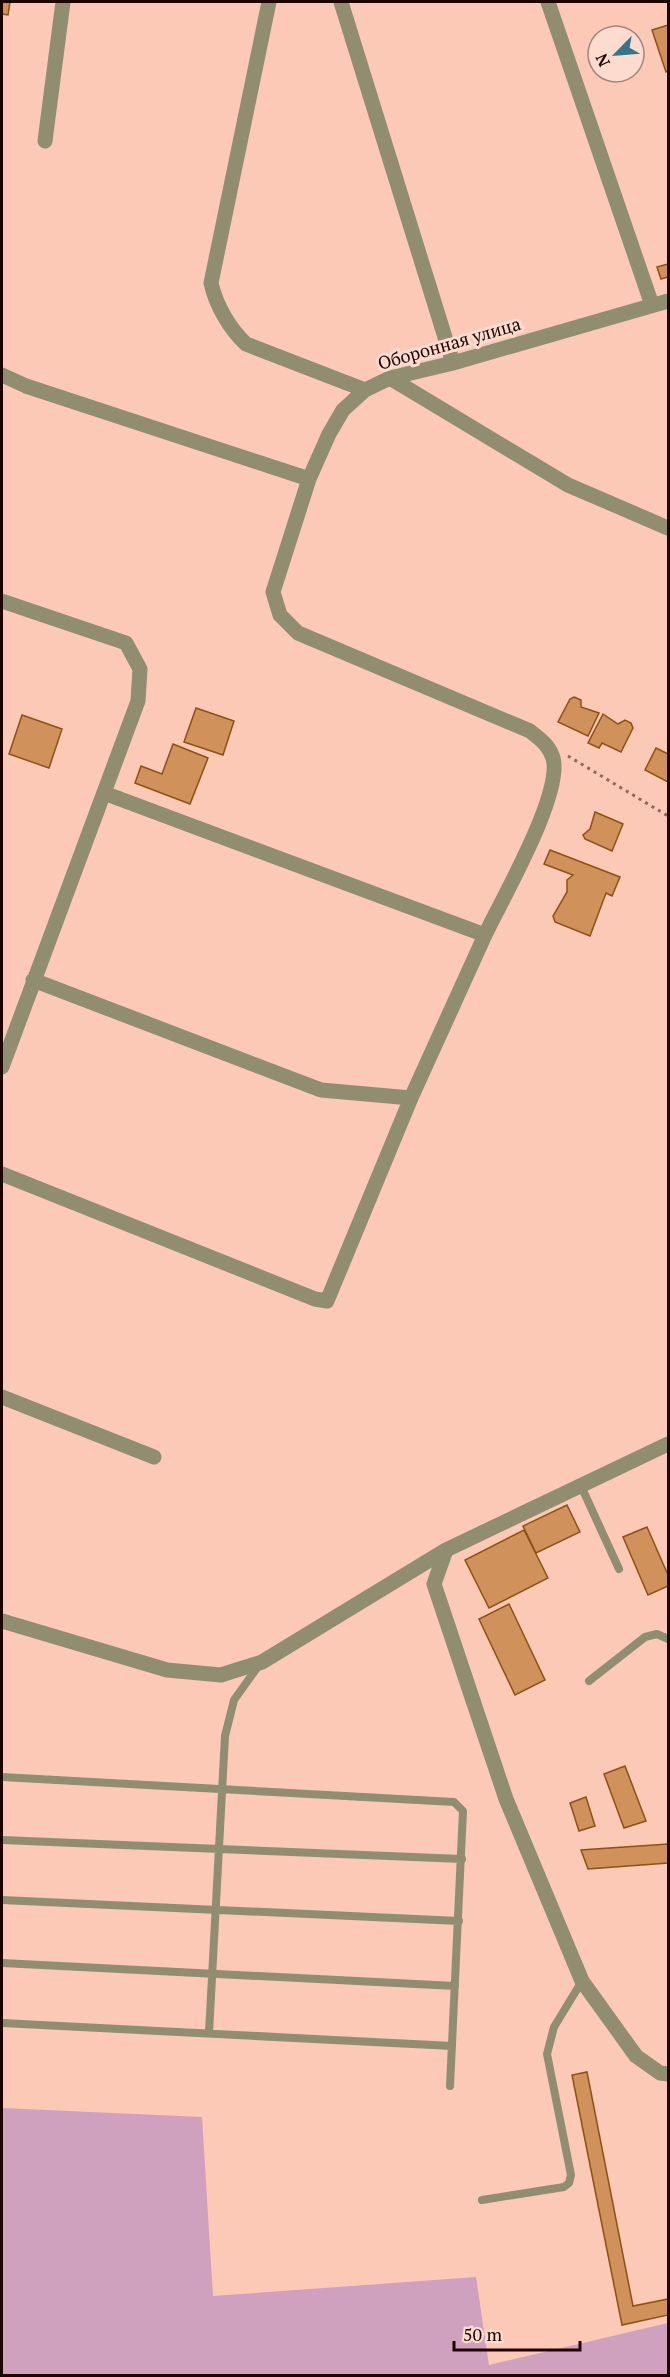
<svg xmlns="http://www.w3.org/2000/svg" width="670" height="2377" font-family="'PT Serif',serif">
  <rect width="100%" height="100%" fill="#fcc9b7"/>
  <path fill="#d0a1be" d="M2,2108L202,2117L213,2296L476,2277L489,2365L668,2323V2375H2Z"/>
  <path fill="#d0915b" stroke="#8b5216" stroke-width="1.5" d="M2,2H10L8,15L2,14Z
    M668,25V71L666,72L652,30Z
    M668,264V277L661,279L657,267Z
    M574,697L581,700V707L599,713L588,736L558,722L570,699Z
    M196,708L234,721L223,755L184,742Z
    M603,714L618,724L625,720L631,723L633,728L621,752L602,743L599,748L588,743Z
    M22,715L62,729L49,768L9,754Z
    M173,744L208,758L190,804L135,783L141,766L162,774Z
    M656,748L668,754V782L645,770Z
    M595,812L623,824L612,851L585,839L583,835L590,829Z
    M550,850L620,877L612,896L606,893L590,936L555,922L553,916L567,892V880L573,875L544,864Z
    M567,1505L580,1532L536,1553L523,1526Z
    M647,1527L668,1575V1586L648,1595L623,1537Z
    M524,1530L548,1578L489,1608L465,1560Z
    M509,1604L545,1680L515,1695L479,1619Z
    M625,1766L646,1821L624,1828L604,1774Z
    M586,1797L595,1826L579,1831L570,1803Z
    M668,1844V1863L588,1869L581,1850Z
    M587,2072L633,2306L668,2299V2315L622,2325L572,2075Z"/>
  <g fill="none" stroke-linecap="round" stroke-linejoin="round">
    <path stroke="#8e685d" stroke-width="3" stroke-dasharray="3 4.5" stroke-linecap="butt" d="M568,756L668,816"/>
    <path stroke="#918d70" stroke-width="8" d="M581,1486L619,1569
      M589,1681L645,1637L657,1634L668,1639
      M2,1777L454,1802L463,1811L450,2086
      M2,1840L462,1859
      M2,1900L459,1921
      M2,1963L455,1986
      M2,2023L452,2046
      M209,2033L225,1736L234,1700L259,1665
      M482,2200L564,2187L569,2183L571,2175L547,2054L554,2027L582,1981"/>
    <path stroke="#918d70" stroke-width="15" d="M269,2L211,283C216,305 229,328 246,344L365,390
      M341,2L453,363
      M548,2L652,305
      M45,141L63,2
      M2,375L26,386L309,479
      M390,378L568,485L668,528
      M2,601L126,643L140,669L138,701L2,1067
      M104,793L485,935C502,899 563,794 553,758C549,745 540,739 530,731L298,633L280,615L273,592L309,479L329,434L343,410L365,390L390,378L453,363L668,301
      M33,980L321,1090L411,1098
      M2,1174L315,1299L327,1301L411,1098L485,935
      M2,1397L154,1457
      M446,1550L434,1584L506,1799L582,1981L636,2056L660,2073L668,2074
      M2,1621L167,1670L221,1675L262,1662L446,1550L668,1444"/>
  </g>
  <g text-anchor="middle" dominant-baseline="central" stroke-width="6" stroke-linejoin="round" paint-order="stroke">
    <g font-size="18" fill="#1e0400" stroke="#fddbcf">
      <text transform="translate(449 343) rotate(-16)">Оборонная улица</text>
    </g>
  </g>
  <rect width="670" height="2377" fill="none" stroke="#1e0400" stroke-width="6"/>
  <g transform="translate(616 54) rotate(245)"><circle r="28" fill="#fddbcf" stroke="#a4857c" stroke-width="1.5"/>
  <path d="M0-4.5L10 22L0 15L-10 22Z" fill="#357589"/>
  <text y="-9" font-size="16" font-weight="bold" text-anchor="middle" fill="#1e0400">N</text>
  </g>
  <path d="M454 2341v9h126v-9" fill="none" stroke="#1e0400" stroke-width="3"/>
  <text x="463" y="2341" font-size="18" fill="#1e0400" stroke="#fddbcf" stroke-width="4.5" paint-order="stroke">50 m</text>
</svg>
